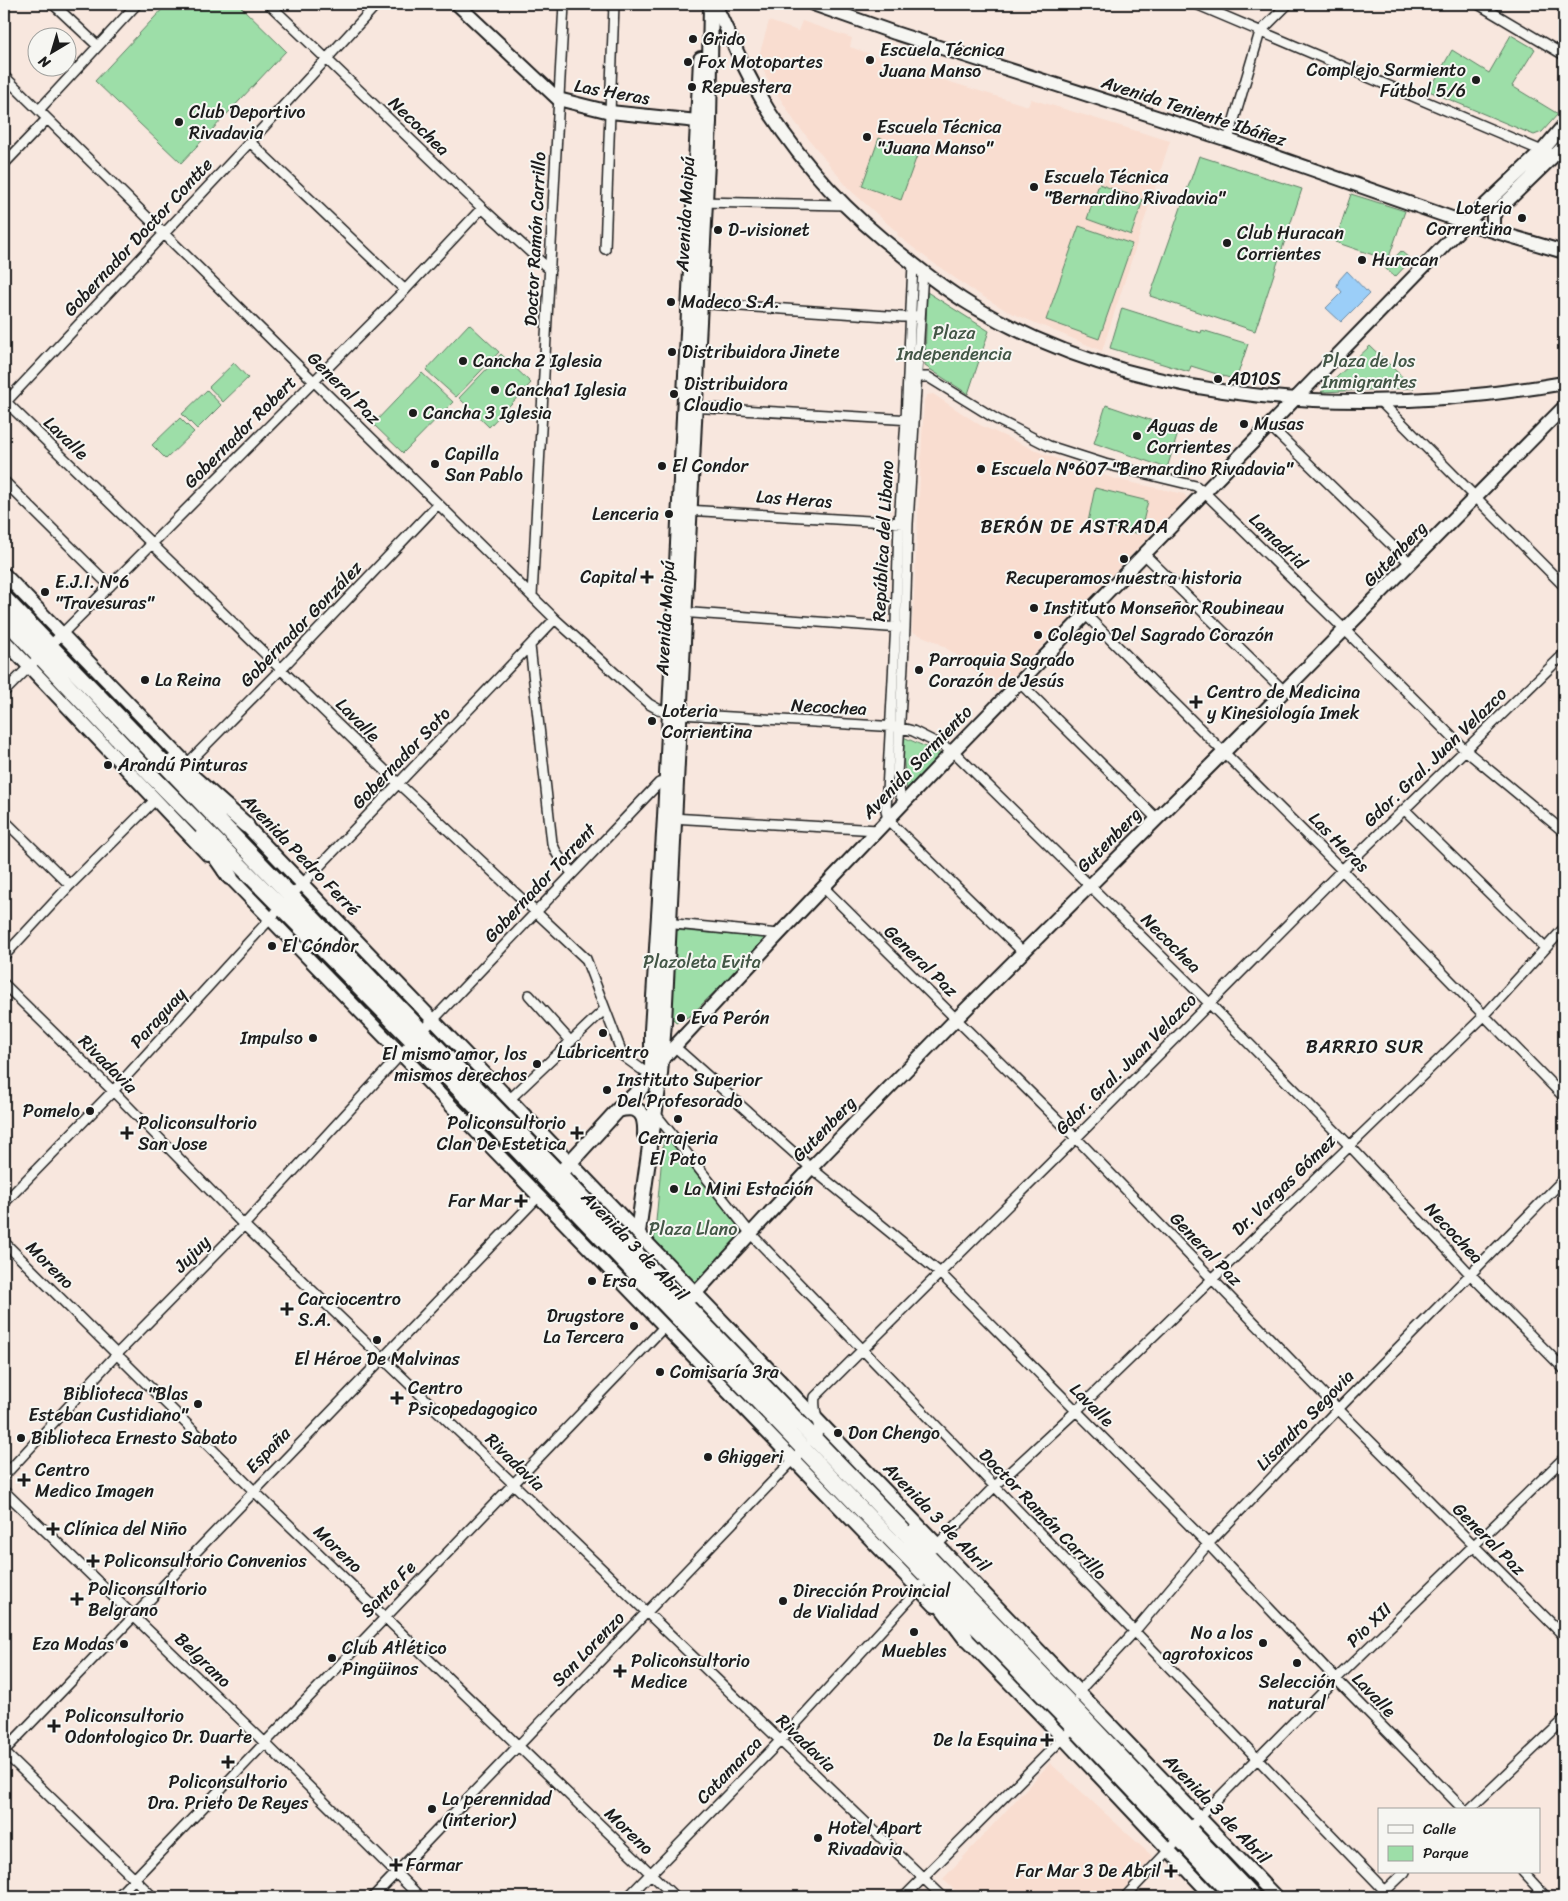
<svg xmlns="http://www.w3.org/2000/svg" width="1568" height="1901" font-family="Sriracha,sans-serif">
  <rect width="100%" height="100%" fill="#f8e7de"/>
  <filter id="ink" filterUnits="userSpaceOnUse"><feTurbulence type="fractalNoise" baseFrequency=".02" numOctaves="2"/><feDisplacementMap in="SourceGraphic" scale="10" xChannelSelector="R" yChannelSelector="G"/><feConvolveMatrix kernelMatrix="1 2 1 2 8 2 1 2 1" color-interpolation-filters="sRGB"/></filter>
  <g filter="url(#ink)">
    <path fill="#f9ddd0" d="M769,21L798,31L802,21L852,38L850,47L947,81L1028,106L1031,99L1170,141L1102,351L1007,311L969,288L928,259L897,235L898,233L849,189L795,122L766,76L759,56Z
      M933,394L980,425L1046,455L1115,479L1184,494L1187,498L996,693L962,659L937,642L912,632L924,400L927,395Z
      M1050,1763L1153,1857L1116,1897H961L943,1879Z"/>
    <path fill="#9ddea8" stroke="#5c7d62" d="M167,4H238L286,51L181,163L95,81Z
      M1511,35L1535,49L1512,86L1558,114L1542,132L1534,135L1429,91L1452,50L1489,73Z
      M879,138L918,153L901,200L862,186Z
      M1199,156L1302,189L1255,331L1150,296Z
      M1099,184L1143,200L1131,235L1087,219Z
      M1351,194L1405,211L1388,260L1335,242Z
      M1079,226L1132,244L1099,339L1046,320Z
      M1401,251L1411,260L1395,277L1385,268Z
      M927,292L989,331L968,394L925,366Z
      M1122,308L1201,333L1202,330L1248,344L1236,380L1191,366L1189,372L1110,348Z
      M469,324L499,352L456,397L426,370Z
      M1370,346L1414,388L1321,392Z
      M501,354L531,383L489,427L459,398Z
      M234,363L248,378L223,402L209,387Z
      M422,373L453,402L403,453L373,424Z
      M207,390L221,405L197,429L182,414Z
      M1106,405L1179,430L1167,468L1094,443Z
      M180,418L194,432L166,459L152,445Z
      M1095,488L1148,501L1140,534L1088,522Z
      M901,736L942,754L907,792Z
      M675,930L769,938L690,1016L676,1022L671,1017Z
      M664,1134L744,1234L697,1285L654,1243Z"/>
    <path fill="#9bcef8" stroke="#6887a0" d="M1347,271L1369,294L1341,322L1326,308L1342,292L1337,286L1339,280Z"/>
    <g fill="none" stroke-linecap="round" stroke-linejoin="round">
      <g stroke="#1c1c1c" stroke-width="12">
        <path id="street" d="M53,4L98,46
          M269,4L482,208L550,270
          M1196,4L1542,151L1564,157
          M1478,4L1564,55
          M4,76L555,619L649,704L658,709L680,714L898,727L913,731L953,751L1209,1003L1349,1145L1470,1274L1564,1369
          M39,110L137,4
          M1228,140L1260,32L1288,4
          M250,142L405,290
          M4,164L47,119
          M700,202L845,205
          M605,249L614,4
          M913,264L906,420L899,523L896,623L886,810L888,820L1023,952
          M695,303L902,317L916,316
          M908,377H928L996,419L1049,446L1105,464L1196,486L1205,493L1345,630L1465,750L1564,832
          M4,400L399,784L586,959L623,1056L641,1069L654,1075
          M1379,400L1564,586
          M4,404L250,142L377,4
          M690,407L912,420
          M1270,426L1410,563
          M4,481L110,586
          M686,510L903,523
          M1145,555L1284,691
          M532,596L564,4
          M679,612L901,628
          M1086,615L1342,870L1564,1097
          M530,646L552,843L557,854L572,873
          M1020,683L1156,818
          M4,692L405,290L482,208
          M187,764L282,668L438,504
          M905,802L900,795L897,775L905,628L908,524L923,271
          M1405,810L1545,948
          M671,818L878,830
          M4,820L70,885
          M823,887L1076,1138L1338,1409L1564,1636
          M665,923L779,934
          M4,956L70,885L155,800
          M4,984L113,1091L244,1225L943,1897
          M529,995L571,1042
          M674,1046L811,1168L939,1272L1208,1544L1336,1679L1464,1810
          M509,1100L605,1009
          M654,1112L751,1234L1391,1897
          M4,1203L113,1091L290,897L555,619
          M4,1242L254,1491L675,1897
          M811,1441L819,1431C818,1419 813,1409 815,1397L1076,1138L1342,870L1564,654
          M4,1476L117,1354L244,1225L413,1041L659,783L669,780
          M4,1491L265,1743L420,1897
          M934,1548L995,1486L1075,1412L1484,1016L1564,928
          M1079,1696V1691L1134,1632L1208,1544L1338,1409L1564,1179
          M4,1751L539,1196
          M4,1752L153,1897
          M1469,1810L1564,1720
          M1523,1872L1546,1897
          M117,1897L665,1326
          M373,1897L797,1456
          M628,1897L780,1741L919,1589L920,1585
          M904,1897L1074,1727L1076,1723
          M1125,1897L1199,1818L1336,1679L1564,1458
          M1379,1897L1405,1872"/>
      </g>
      <g stroke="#1c1c1c" stroke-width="16">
        <path id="secondary" d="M457,4L558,99L610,112L707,122
          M715,4C732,41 748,78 770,113C805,167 850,215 901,254C923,272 946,290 971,305C1145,409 1369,417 1564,383
          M813,4L895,33L1228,140L1466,223L1564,252
          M1493,230V215L1564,146
          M4,574L190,767
          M4,640L208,855
          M240,819L1276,1897
          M224,871L935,1606
          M661,1061L779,934L953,751L1466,223L1542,151L1564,125
          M692,1297L811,1168L957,1018L1224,752L1564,407
          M959,1631L1063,1738L1213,1897"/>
      </g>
      <g stroke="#1c1c1c" stroke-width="18">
        <path id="primary" d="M652,1074V1030L665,817L701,59
          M618,1110C641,1104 646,1115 645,1135
          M552,1182L618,1110L638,1092L657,1067
          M638,1232L660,1074L664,1022L709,122L711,4"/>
      </g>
      <g stroke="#1c1c1c" stroke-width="19">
        <path id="highway" d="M4,598L1080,1714L1253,1897
          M4,618L154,778L413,1041L859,1507L1074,1727L1235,1897
          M174,761L246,825
          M202,837L230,877
          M914,1532L927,1542L936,1544
          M931,1592L965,1637"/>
      </g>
      <use href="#street" stroke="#f6f6f2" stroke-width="9"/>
      <use href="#secondary" stroke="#f6f6f2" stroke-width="12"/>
      <use href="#primary" stroke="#f6f6f2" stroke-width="14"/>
      <use href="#highway" stroke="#f6f6f2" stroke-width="15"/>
    </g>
  </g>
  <g fill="#1c1c1c" stroke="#f6f6f2" stroke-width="2">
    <circle cx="693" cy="39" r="5"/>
    <circle cx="870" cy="60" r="5"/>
    <circle cx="688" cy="62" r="5"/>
    <circle cx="1476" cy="80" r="5"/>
    <circle cx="692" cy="87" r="5"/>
    <circle cx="179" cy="122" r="5"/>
    <circle cx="867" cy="137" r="5"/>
    <circle cx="1034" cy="187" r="5"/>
    <circle cx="1522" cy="218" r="5"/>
    <circle cx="718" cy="230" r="5"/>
    <circle cx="1227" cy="243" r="5"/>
    <circle cx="1362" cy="260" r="5"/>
    <circle cx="671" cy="302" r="5"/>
    <circle cx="672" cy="352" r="5"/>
    <circle cx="463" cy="361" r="5"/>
    <circle cx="1218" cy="379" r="5"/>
    <circle cx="495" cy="390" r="5"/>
    <circle cx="674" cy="394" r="5"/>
    <circle cx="413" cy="413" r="5"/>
    <circle cx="1244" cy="424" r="5"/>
    <circle cx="1137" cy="436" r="5"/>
    <circle cx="435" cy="464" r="5"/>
    <circle cx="662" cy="466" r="5"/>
    <circle cx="981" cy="469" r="5"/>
    <circle cx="669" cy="514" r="5"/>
    <circle cx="1124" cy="559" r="5"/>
    <path d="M644.5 569.5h5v5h5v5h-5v5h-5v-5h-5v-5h5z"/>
    <circle cx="45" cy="592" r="5"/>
    <circle cx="1034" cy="608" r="5"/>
    <circle cx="1038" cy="635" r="5"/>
    <circle cx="919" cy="670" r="5"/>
    <circle cx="145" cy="680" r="5"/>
    <path d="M1193.5 694.5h5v5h5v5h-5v5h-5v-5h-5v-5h5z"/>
    <circle cx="652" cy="721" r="5"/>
    <circle cx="108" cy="765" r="5"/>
    <circle cx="272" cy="946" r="5"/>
    <circle cx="681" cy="1018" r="5"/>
    <circle cx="603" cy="1033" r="5"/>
    <circle cx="313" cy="1038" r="5"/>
    <circle cx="537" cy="1064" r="5"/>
    <circle cx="607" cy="1090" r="5"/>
    <circle cx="90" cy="1111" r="5"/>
    <circle cx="678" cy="1119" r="5"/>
    <path d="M124.5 1125.5h5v5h5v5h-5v5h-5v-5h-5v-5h5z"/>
    <path d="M574.5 1125.5h5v5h5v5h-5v5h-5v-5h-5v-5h5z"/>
    <circle cx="674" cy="1189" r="5"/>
    <path d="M518.5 1193.5h5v5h5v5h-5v5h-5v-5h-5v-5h5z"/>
    <circle cx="592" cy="1281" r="5"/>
    <path d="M284.5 1301.5h5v5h5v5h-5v5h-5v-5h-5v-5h5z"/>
    <circle cx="634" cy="1326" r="5"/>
    <circle cx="377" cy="1340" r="5"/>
    <circle cx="660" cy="1372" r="5"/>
    <path d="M394.5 1390.5h5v5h5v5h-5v5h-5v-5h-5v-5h5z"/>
    <circle cx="198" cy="1404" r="5"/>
    <circle cx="838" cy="1433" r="5"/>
    <circle cx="21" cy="1438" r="5"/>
    <circle cx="708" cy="1457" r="5"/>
    <path d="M21.5 1472.5h5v5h5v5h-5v5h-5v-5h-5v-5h5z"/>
    <path d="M50.5 1521.5h5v5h5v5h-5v5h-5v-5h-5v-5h5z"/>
    <path d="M90.5 1553.5h5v5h5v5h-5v5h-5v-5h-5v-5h5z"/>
    <path d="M74.5 1591.5h5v5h5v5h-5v5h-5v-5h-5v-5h5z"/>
    <circle cx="783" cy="1601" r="5"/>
    <circle cx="914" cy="1632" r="5"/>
    <circle cx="1263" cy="1643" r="5"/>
    <circle cx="124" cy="1644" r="5"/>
    <circle cx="332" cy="1658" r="5"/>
    <circle cx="1297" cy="1663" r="5"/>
    <path d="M617.5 1663.5h5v5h5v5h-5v5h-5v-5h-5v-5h5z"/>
    <path d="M51.5 1718.5h5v5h5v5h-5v5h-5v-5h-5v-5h5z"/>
    <path d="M1044.5 1732.5h5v5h5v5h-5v5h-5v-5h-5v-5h5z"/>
    <path d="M225.5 1754.5h5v5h5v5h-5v5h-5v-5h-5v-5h5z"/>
    <circle cx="432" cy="1809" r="5"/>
    <circle cx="818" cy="1838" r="5"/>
    <path d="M393.5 1857.5h5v5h5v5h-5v5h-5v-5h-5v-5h5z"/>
    <path d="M1168.5 1863.5h5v5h5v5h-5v5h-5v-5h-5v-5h5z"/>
  </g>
  <g text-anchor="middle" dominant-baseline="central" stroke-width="4" stroke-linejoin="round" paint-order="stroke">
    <g font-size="18" fill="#1c1c1c" stroke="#f6f6f2" text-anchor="start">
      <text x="703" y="39">Grido</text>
      <text x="880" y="50">Escuela Técnica<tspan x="880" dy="21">Juana Manso</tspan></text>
      <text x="698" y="62">Fox Motopartes</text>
      <text x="1466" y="70" text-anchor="end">Complejo Sarmiento<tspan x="1466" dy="21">Fútbol 5/6</tspan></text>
      <text x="702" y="87">Repuestera</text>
      <text x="189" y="112">Club Deportivo<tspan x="189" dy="21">Rivadavia</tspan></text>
      <text x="877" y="127">Escuela Técnica<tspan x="877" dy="21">"Juana Manso"</tspan></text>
      <text x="1044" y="177">Escuela Técnica<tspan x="1044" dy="21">"Bernardino Rivadavia"</tspan></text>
      <text x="1512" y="208" text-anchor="end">Loteria<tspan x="1512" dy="21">Correntina</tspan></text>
      <text x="728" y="230">D-visionet</text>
      <text x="1237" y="233">Club Huracan<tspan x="1237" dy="21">Corrientes</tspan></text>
      <text x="1372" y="260">Huracan</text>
      <text x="681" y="302">Madeco S.A.</text>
      <text x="682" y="352">Distribuidora Jinete</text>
      <text x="473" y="361">Cancha 2 Iglesia</text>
      <text x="1228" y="379">AD10S</text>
      <text x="684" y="384">Distribuidora<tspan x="684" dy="21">Claudio</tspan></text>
      <text x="505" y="390">Cancha1 Iglesia</text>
      <text x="423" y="413">Cancha 3 Iglesia</text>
      <text x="1254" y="424">Musas</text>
      <text x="1147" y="426">Aguas de<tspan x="1147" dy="21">Corrientes</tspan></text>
      <text x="445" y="454">Capilla<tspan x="445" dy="21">San Pablo</tspan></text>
      <text x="672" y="466">El Condor</text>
      <text x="991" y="469">Escuela Nº607 "Bernardino Rivadavia"</text>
      <text x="659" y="514" text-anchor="end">Lenceria</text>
      <text x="637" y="577" text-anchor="end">Capital</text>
      <text x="1124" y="578" text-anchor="middle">Recuperamos nuestra historia</text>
      <text x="55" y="582">E.J.I. Nº6<tspan x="55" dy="21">"Travesuras"</tspan></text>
      <text x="1044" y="608">Instituto Monseñor Roubineau</text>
      <text x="1048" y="635">Colegio Del Sagrado Corazón</text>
      <text x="929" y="660">Parroquia Sagrado<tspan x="929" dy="21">Corazón de Jesús</tspan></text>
      <text x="155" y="680">La Reina</text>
      <text x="1207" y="692">Centro de Medicina<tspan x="1207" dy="21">y Kinesiología Imek</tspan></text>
      <text x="662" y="711">Loteria<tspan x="662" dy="21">Corrientina</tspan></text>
      <text x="118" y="765">Arandú Pinturas</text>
      <text x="282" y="946">El Cóndor</text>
      <text x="691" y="1018">Eva Perón</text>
      <text x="303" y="1038" text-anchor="end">Impulso</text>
      <text x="603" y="1052" text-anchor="middle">Lubricentro</text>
      <text x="527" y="1054" text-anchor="end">El mismo amor, los<tspan x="527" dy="21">mismos derechos</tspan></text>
      <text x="617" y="1080">Instituto Superior<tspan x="617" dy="21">Del Profesorado</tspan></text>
      <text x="80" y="1111" text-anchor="end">Pomelo</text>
      <text x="138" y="1123">Policonsultorio<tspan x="138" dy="21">San Jose</tspan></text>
      <text x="566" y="1123" text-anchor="end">Policonsultorio<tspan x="566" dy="21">Clan De Estetica</tspan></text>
      <text x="678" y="1138" text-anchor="middle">Cerrajeria<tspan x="678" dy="21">El Pato</tspan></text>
      <text x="684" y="1189">La Mini Estación</text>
      <text x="511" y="1201" text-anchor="end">Far Mar</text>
      <text x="602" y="1281">Ersa</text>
      <text x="298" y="1299">Carciocentro<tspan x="298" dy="21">S.A.</tspan></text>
      <text x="624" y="1316" text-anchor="end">Drugstore<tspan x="624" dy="21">La Tercera</tspan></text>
      <text x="377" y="1359" text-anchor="middle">El Héroe De Malvinas</text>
      <text x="670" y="1372">Comisaría 3ra</text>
      <text x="408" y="1388">Centro<tspan x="408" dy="21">Psicopedagogico</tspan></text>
      <text x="188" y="1394" text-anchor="end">Biblioteca "Blas<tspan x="188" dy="21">Esteban Custidiano"</tspan></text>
      <text x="848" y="1433">Don Chengo</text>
      <text x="31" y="1438">Biblioteca Ernesto Sabato</text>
      <text x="718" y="1457">Ghiggeri</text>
      <text x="35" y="1470">Centro<tspan x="35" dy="21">Medico Imagen</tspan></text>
      <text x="64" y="1529">Clínica del Niño</text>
      <text x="104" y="1561">Policonsultorio Convenios</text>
      <text x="88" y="1589">Policonsultorio<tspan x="88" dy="21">Belgrano</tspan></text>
      <text x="793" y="1591">Dirección Provincial<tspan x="793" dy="21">de Vialidad</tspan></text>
      <text x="1253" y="1633" text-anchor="end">No a los<tspan x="1253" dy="21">agrotoxicos</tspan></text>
      <text x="114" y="1644" text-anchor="end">Eza Modas</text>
      <text x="342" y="1648">Club Atlético<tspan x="342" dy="21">Pingüinos</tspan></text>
      <text x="914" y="1651" text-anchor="middle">Muebles</text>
      <text x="631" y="1661">Policonsultorio<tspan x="631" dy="21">Medice</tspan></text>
      <text x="1297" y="1682" text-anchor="middle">Selección<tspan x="1297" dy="21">natural</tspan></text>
      <text x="65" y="1716">Policonsultorio<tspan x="65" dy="21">Odontologico Dr. Duarte</tspan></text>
      <text x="1037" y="1740" text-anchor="end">De la Esquina</text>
      <text x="228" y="1782" text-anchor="middle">Policonsultorio<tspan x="228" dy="21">Dra. Prieto De Reyes</tspan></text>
      <text x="442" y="1799">La perennidad<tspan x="442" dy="21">(interior)</tspan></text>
      <text x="828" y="1828">Hotel Apart<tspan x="828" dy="21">Rivadavia</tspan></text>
      <text x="406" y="1865">Farmar</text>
      <text x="1161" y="1871" text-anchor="end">Far Mar 3 De Abril</text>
    </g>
    <g font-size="18" fill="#1c1c1c" stroke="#f6f6f2">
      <text transform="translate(612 92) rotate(10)">Las Heras</text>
      <text transform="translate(1194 111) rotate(18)">Avenida Teniente Ibáñez</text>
      <text transform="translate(419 126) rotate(44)">Necochea</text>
      <text transform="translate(685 214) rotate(-87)">Avenida Maipú</text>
      <text transform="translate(138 237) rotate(-47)">Gobernador Doctor Contte</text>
      <text transform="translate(535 239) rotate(-87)">Doctor Ramón Carrillo</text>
      <text transform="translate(344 388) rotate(45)">General Paz</text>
      <text transform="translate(240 432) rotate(-45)">Gobernador Robert</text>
      <text transform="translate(66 438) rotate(44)">Lavalle</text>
      <text transform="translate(794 499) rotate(4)">Las Heras</text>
      <text transform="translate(883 541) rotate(-87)">República del Libano</text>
      <text transform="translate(1278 541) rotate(44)">Lamadrid</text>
      <text transform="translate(1395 554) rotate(-46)">Gutenberg</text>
      <text transform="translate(665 618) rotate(-87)">Avenida Maipú</text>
      <text transform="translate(301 624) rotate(-46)">Gobernador González</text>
      <text transform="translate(829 707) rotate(3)">Necochea</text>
      <text transform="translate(358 720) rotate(45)">Lavalle</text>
      <text transform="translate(1435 757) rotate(-44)">Gdor. Gral. Juan Velazco</text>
      <text transform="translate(401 758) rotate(-46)">Gobernador Soto</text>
      <text transform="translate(917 762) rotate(-46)">Avenida Sarmiento</text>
      <text transform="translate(1109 840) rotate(-45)">Gutenberg</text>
      <text transform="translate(1339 842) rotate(45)">Las Heras</text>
      <text transform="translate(301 855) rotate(46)">Avenida Pedro Ferré</text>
      <text transform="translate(540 883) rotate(-47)">Gobernador Torrent</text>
      <text transform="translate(1171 943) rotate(45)">Necochea</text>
      <text transform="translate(921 961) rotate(44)">General Paz</text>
      <text transform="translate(158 1018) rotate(-48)">Paraguay</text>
      <text transform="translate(108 1064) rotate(45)">Rivadavia</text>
      <text transform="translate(1126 1064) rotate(-45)">Gdor. Gral. Juan Velazco</text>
      <text transform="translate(824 1129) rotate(-46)">Gutenberg</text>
      <text transform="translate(1284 1185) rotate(-44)">Dr. Vargas Gómez</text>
      <text transform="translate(1454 1233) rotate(47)">Necochea</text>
      <text transform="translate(635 1246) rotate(46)">Avenida 3 de Abril</text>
      <text transform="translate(1206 1249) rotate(46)">General Paz</text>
      <text transform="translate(192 1254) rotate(-46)">Jujuy</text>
      <text transform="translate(50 1265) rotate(45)">Moreno</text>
      <text transform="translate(1092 1405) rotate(45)">Lavalle</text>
      <text transform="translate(1305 1420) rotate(-46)">Lisandro Segovia</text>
      <text transform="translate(268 1450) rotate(-46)">España</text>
      <text transform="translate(515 1462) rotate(44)">Rivadavia</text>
      <text transform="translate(1043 1514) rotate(46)">Doctor Ramón Carrillo</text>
      <text transform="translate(937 1517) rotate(46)">Avenida 3 de Abril</text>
      <text transform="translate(1489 1539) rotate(45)">General Paz</text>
      <text transform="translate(338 1549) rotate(44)">Moreno</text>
      <text transform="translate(388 1589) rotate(-46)">Santa Fe</text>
      <text transform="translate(1369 1625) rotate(-44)">Pio XII</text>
      <text transform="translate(588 1649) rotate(-46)">San Lorenzo</text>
      <text transform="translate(203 1660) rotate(44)">Belgrano</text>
      <text transform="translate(1374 1695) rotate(46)">Lavalle</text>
      <text transform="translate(806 1743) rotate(44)">Rivadavia</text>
      <text transform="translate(729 1770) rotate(-46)">Catamarca</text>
      <text transform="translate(1217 1809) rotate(46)">Avenida 3 de Abril</text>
      <text transform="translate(629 1831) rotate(44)">Moreno</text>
    </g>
    <g font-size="18" fill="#435646" stroke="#f6f6f2">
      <text x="954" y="333">Plaza<tspan x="954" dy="21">Independencia</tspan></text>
      <text x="1369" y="361">Plaza de los<tspan x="1369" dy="21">Inmigrantes</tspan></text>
      <text x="702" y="962">Plazoleta Evita</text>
      <text x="693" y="1229">Plaza Llano</text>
    </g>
    <g font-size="19" letter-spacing="1" fill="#1c1c1c" stroke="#f6f6f2">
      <text x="1075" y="526">BERÓN DE ASTRADA</text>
      <text x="1365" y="1046">BARRIO SUR</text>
    </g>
  </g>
  <rect width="1568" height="1901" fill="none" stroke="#f6f6f2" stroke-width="20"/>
  <rect x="10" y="10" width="1548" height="1881" fill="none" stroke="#1c1c1c" stroke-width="2" filter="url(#ink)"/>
  <rect x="1378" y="1808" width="162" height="65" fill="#f6f6f2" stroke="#9f9f9c"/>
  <rect x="1388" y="1825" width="25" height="8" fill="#f6f6f2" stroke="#9f9f9c"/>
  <text x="1423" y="1834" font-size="15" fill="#1c1c1c">Calle</text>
  <rect x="1388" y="1846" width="25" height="15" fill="#9ddea8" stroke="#9f9f9c"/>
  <text x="1423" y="1858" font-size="15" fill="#1c1c1c">Parque</text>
  <g transform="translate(52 52) rotate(218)"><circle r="24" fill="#f6f6f2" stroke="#9f9f9c"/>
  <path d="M0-4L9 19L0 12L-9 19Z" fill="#1c1c1c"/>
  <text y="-8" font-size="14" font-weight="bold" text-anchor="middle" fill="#1c1c1c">N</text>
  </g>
</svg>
